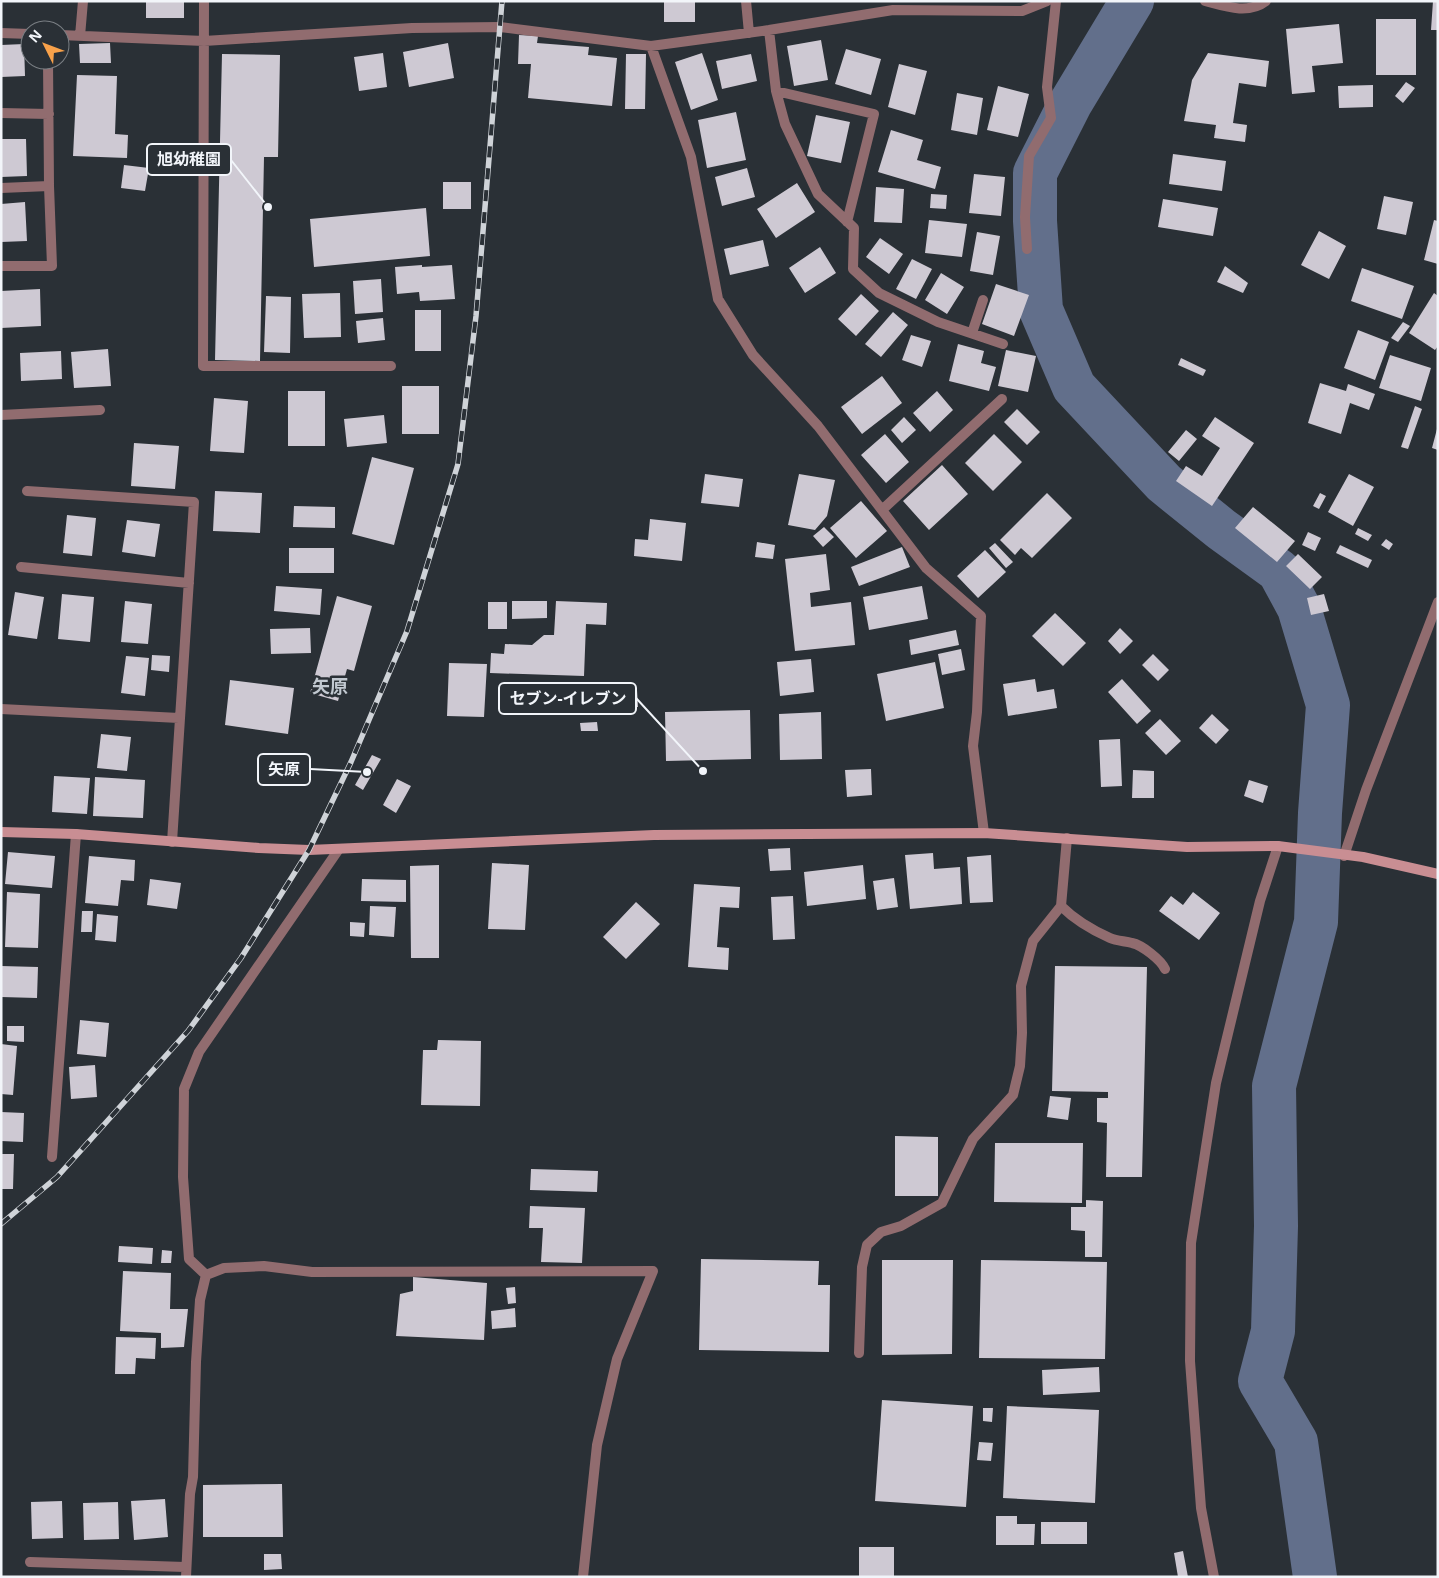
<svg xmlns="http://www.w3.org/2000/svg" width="1439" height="1578" font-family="'Noto Sans','Noto Sans JP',sans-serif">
  <rect width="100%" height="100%" fill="#2a3036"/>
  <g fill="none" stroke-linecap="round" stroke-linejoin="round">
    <path stroke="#626f8b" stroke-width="44" d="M1132,1L1070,104L1035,173V221L1041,310L1074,387L1164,483L1221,529L1279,571L1299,608L1328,705L1320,813L1316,922L1274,1086L1276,1226L1273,1331L1260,1381L1296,1442L1315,1577"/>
  </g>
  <path fill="#cec9d3" d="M146,1H184V18H146Z
    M664,1H695V22H664Z
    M1433,1H1438V30H1431Z
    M1376,19H1416V75H1376Z
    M1339,24L1343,63L1312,66L1315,92L1292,94L1286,29Z
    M519,35L538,36L537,43L589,47L588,55L617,58L612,106L528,98L531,64H518Z
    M821,40L828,80L794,86L787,46Z
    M110,43L111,63H80L79,44Z
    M448,43L454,78L409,87L403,52Z
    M24,44L25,76L1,77V45Z
    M846,49L881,59L871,95L835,84Z
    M383,53L387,87L359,91L354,57Z
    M702,53L718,100L691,110L675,62Z
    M1208,53L1269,61L1266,87L1239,83L1233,123L1247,125L1245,142L1214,138L1216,125L1184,121L1192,80Z
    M222,54L280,55L278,157H264L260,361L215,360Z
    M626,54H646L645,109H625Z
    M751,54L757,81L722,89L716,61Z
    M899,64L927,71L915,115L888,107Z
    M77,75L117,76L115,134L128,135L127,158L73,156Z
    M1406,82L1415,88L1403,103L1395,96Z
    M1373,85V107L1339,108L1338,86Z
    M998,86L1029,94L1018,137L987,130Z
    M957,93L983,98L977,135L951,130Z
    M736,112L746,160L707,168L698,120Z
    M816,115L850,122L841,163L807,156Z
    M891,130L923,140L917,160L941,167L935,189L878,172Z
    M1,139H26L27,176L1,177Z
    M1173,154L1226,161L1222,191L1169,184Z
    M124,165L149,168L145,191L121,188Z
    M747,168L755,197L722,206L715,177Z
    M974,174L1005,177L1001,216L969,213Z
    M443,182H471V209H443Z
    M797,183L815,212L776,238L757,209Z
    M876,187L904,189L902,223L874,222Z
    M931,194L947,195L946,209L930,208Z
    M1384,196L1413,202L1406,235L1377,229Z
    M1163,199L1218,208L1213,236L1158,227Z
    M25,202L27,241L1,242V204Z
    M426,208L430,256L314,267L310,219Z
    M929,220L967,224L962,257L925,253Z
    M1434,220L1438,221V264L1424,260Z
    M1319,231L1346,246L1329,279L1301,265Z
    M977,232L1000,236L993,275L970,271Z
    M880,238L903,254L889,274L866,257Z
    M763,240L769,266L730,275L724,249Z
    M820,247L836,273L805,293L789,268Z
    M912,259L932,269L916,299L896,289Z
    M422,265V267L452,265L455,299L420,301L419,292L397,294L395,267Z
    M1225,266L1248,283L1243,293L1217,282Z
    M1362,268L1414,286L1402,319L1351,301Z
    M941,273L964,287L947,314L925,300Z
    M381,279L383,312L355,314L353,281Z
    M996,284L1029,295L1014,336L982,324Z
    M40,289L41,326L1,328V291Z
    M340,293L341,337L304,338L302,294Z
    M1434,293L1438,296V346L1435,350L1409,333Z
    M861,294L879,311L856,336L838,319Z
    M266,296L291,297L290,353L264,352Z
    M415,310H441V351H415Z
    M893,312L908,325L881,357L865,344Z
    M383,318L385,340L358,343L356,321Z
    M1403,322L1410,326L1398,342L1391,338Z
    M1358,330L1389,342L1375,380L1344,368Z
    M911,335L931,341L922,367L902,360Z
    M958,344L984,351L981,363L996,367L989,391L949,381Z
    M108,349L111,386L74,388L71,352Z
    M1006,350L1036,356L1028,392L998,386Z
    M61,351L62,379L21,381L20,353Z
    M1390,355L1431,368L1421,401L1379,388Z
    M1181,358L1206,370L1203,376L1178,365Z
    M882,376L902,403L862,434L841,407Z
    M1320,383L1346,391L1348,384L1375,394L1369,410L1350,403L1341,434L1308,423Z
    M402,386H439V434H402Z
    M288,391H325V446H288Z
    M937,391L953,410L930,432L913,413Z
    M214,398L248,401L244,453L210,451Z
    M1415,406L1422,409L1408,449L1401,447Z
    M1017,409L1040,432L1027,445L1004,422Z
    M384,415L387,443L347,447L344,419Z
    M904,417L916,430L902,443L891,430Z
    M1215,417L1254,443L1212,506L1176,481L1186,466L1202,476L1220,448L1202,436Z
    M1437,429H1438V450L1432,448Z
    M1186,430L1197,439L1179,461L1168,452Z
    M885,434L909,462L886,483L861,455Z
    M994,434L1022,462L993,491L965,463Z
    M134,443L179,446L175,489L131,486Z
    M372,457L414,468L394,545L352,534Z
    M942,465L968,494L929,530L903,501Z
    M705,474L743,479L739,507L701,503Z
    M799,474L835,480L827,516L815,530L788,525Z
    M1349,474L1374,487L1353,526L1328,512Z
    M215,491L262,493L260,533L213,531Z
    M1047,493L1072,518L1032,558L1021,548L1015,555L1000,540Z
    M1320,493L1326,496L1319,509L1313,506Z
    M861,501L887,531L856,558L830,528Z
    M294,506L335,507V528L293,527Z
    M1253,507L1295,541L1277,562L1235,528Z
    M67,515L96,518L92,556L63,553Z
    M650,519L686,523L682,561L634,556L635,539L648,540Z
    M127,520L160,524L155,557L122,552Z
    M824,527L834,537L823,547L813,536Z
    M1358,528L1372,535L1368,541L1355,534Z
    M1308,532L1321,538L1315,551L1302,545Z
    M1386,539L1393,544L1389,550L1381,545Z
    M757,542L775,545L773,559L755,557Z
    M995,543L1013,562L1006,568L989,548Z
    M1340,545L1372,560L1368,568L1336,553Z
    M902,547L910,567L859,586L851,567Z
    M289,548H334V573H289Z
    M985,550L1006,572L978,598L957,576Z
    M826,554L830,590L810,593L811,607L851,602L855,645L795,651L785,559Z
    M1298,554L1322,577L1310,589L1286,566Z
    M276,586L322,589L320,615L274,611Z
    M922,586L928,619L869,630L863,597Z
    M15,592L44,597L37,639L8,635Z
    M62,594L94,597L90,642L58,639Z
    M1324,594L1329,611L1311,615L1307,598Z
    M337,596L372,606L354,671L347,669L338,701L310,693Z
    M125,601L152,604L148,644L121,642Z
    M512,601H547V618L512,619Z
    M556,601L607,603L606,625L586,624L584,676L490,673L491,653L504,654L505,644L532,645L544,635H554Z
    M488,602H507V629H488Z
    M1055,613L1086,643L1063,666L1032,636Z
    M310,628L311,653L271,654L270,629Z
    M1120,628L1133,641L1120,654L1108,641Z
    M956,630L959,645L911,655L909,640Z
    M961,649L965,670L942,675L938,654Z
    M1153,654L1169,670L1158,681L1142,665Z
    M152,655L170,656L169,672L151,670Z
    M126,656L149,658L145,696L121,693Z
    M811,659L814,692L780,696L777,662Z
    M935,662L944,708L886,721L877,674Z
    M449,663L487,664L484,717L447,716Z
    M1035,679L1037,692L1054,689L1057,708L1008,716L1003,684Z
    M1122,679L1151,711L1137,724L1108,692Z
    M230,680L294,688L288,734L225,725Z
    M637,690L638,707H622L621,691Z
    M750,710L751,759L666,761L665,712Z
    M821,712L822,759L780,760L779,714Z
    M1212,714L1229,730L1216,744L1199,728Z
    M1160,719L1181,741L1166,755L1145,733Z
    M597,722L598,731H581L580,723Z
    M101,734L131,737L127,771L97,768Z
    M1120,739L1122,786L1101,787L1099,740Z
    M372,755L381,759L363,790L355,785Z
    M871,769L872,795L847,797L845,770Z
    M1133,770L1154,771V798H1132Z
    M54,776L90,778L87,814L52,812Z
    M95,777L145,780L143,818L93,816Z
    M397,779L411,786L396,813L383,805Z
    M1249,780L1268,786L1263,803L1244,796Z
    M790,848L791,870L770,871L768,849Z
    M8,852L55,856L52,888L5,884Z
    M933,853L934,869L960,867L962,904L910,909L905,855Z
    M991,855L993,902L970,903L967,857Z
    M89,856L135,860L134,881L121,880L118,906L85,903Z
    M492,863L529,865L525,930L488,929Z
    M439,865V958H411L410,866Z
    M863,865L866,899L807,906L804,872Z
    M894,878L898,907L877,910L873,881Z
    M150,879L181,883L177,909L147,905Z
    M362,879L406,880V902L361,901Z
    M694,884L740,887L739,908L720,907L717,947L729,948L728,970L688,967Z
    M7,892L40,894L38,948L5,947Z
    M1193,892L1220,913L1199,940L1159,911L1171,896L1183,905Z
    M793,896L795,939L773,940L771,897Z
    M636,902L660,924L626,959L603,937Z
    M370,906L396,907L394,937L369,935Z
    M82,911H93L92,932H81Z
    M97,914L118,916L116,942L95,940Z
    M350,922L365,923L364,937L350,936Z
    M1,966L38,967L37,998L1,997Z
    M1055,966L1147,967L1142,1177H1106L1107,1123L1097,1122V1098H1108V1092L1052,1091Z
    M80,1020L109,1023L106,1057L77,1054Z
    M7,1026H24V1042L7,1041Z
    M438,1040L481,1041L480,1106L421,1105L423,1050H437Z
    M1,1044L17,1046L13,1095L1,1094Z
    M95,1065L97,1097L71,1099L69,1067Z
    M1050,1096L1071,1098L1068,1120L1047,1117Z
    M1,1112L24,1113L23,1142L1,1141Z
    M895,1136L938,1137V1196H895Z
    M995,1143H1083L1082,1203L994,1202Z
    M1,1154H14L13,1189H1Z
    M531,1169L598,1171L597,1192L530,1190Z
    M1086,1200L1103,1201L1102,1257H1085V1231L1071,1230V1207H1086Z
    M530,1206L585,1208L582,1263L541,1262L543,1228H529Z
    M119,1246L153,1248L152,1264L118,1262Z
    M162,1250L172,1251L171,1263H161Z
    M701,1259L819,1261L818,1285H830L829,1352L699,1350Z
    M882,1260H953L952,1354L882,1355Z
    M981,1260L1107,1262L1105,1359L979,1358Z
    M123,1271L171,1273L170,1309H188L184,1347L161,1348V1333L120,1331Z
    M413,1277L487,1283L484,1340L396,1336L400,1294L413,1291Z
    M515,1287L516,1303L508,1304L506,1288Z
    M515,1308L516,1327L492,1329L491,1311Z
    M116,1337L156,1338L155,1359L136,1358L135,1374H115Z
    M1099,1367L1100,1392L1043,1395L1042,1370Z
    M882,1400L973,1406L966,1507L875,1501Z
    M1007,1406L1099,1410L1095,1503L1003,1498Z
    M983,1408H993L992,1422L983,1421Z
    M979,1442L993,1443L991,1461L977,1460Z
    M282,1484L283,1537H203V1485Z
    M165,1499L168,1537L134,1540L131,1501Z
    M62,1501L63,1538L32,1539L31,1502Z
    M118,1502L119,1539L84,1540L83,1503Z
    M996,1516H1017V1524H1035L1034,1545H996Z
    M1041,1522H1087V1544H1041Z
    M859,1547H894V1577H859Z
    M1183,1551L1188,1577H1178L1174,1553Z
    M264,1554H281L282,1569L264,1570Z"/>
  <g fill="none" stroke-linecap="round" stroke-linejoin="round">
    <path stroke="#916c6f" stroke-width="10" d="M1061,906C1075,920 1092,930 1110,938C1117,941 1125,941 1132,943C1142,945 1161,960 1165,969
      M859,1353L862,1267L867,1245L881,1232L901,1226L942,1203L973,1139L1013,1095L1020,1066L1022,1033L1021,986L1033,941L1061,906L1067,838"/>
    <path stroke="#916c6f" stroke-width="10" d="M204,1L203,366H391
      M746,1L749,33
      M1205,1C1224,6 1248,15 1266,1
      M769,30L776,91L785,124L818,194L854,228L853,269L879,293L938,322L1003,344
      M1,33L30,34
      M60,35L204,41L412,28L500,27L651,46L769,30L893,10L1022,11L1047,1
      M80,36L83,1
      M651,46L691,157L718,299L753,355L818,426L926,568L981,616L977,712L973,746L984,833
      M776,91L874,114L847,222
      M1,113L49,114
      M1,188L49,186L48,60
      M1027,249L1025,217L1029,156L1051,118L1047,87L1056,1
      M1,266H52L49,186
      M972,333L983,300
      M1,415L100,410
      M27,491L194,502L172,842
      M882,510L1002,399
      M21,567L189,583
      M1,709L179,718
      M339,849L199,1052L184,1089L183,1177L189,1259L206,1275L224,1268L264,1266L312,1272L653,1271L617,1359L597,1445L583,1577
      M1344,856L1366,790L1438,602
      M52,1157L76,834
      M30,1562L185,1567
      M186,1577L190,1494L193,1477L196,1362L200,1300L206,1275
      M1214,1577L1201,1508L1190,1361L1191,1243L1216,1083L1260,901L1278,846"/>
    <path stroke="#c98e93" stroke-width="10" d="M1,832L76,834L259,848L309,850L654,835L984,833L1187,847L1278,846L1363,857L1438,874"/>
    <g stroke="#cfd3d8" stroke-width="5.5">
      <path id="rail" d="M1,1224L57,1177L188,1031L241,958L309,850L351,762L407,631L458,464L476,316L502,1"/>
    </g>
    <use href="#rail" stroke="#2a3036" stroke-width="4" stroke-dasharray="11" stroke-linecap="butt"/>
  </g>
  <g text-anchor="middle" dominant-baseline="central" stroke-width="5" stroke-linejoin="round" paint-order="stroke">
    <g font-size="18" font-weight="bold" fill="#c1c8d0" stroke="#2a3036">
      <text x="330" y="686">矢原</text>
    </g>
  </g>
  <path fill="none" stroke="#f2f5fa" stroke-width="2" d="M268 207L231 160M703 771L636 698M367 772L310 769"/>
  <g fill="#f2f5fa" stroke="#2a3036" stroke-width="2">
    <circle cx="268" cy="207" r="5"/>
    <circle cx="703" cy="771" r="5"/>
    <circle cx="367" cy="772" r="5"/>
  </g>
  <g fill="#2a3036" stroke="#f2f5fa" stroke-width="2">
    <rect x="147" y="144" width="84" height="31" rx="5"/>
    <rect x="499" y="683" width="137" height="31" rx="5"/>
    <rect x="258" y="754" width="52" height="31" rx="5"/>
  </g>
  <g font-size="16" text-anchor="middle" font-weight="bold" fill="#f2f5fa">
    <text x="189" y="165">旭幼稚園</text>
    <text x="568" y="704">セブン-イレブン</text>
    <text x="284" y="775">矢原</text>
  </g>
  <rect width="1439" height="1578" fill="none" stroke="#f2f5fa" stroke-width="5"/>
  <g transform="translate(45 45) rotate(312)"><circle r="24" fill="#2a3036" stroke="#7a7f84"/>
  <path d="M0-4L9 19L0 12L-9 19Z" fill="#f8a14a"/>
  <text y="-8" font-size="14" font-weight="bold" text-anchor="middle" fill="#f2f5fa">N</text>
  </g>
</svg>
